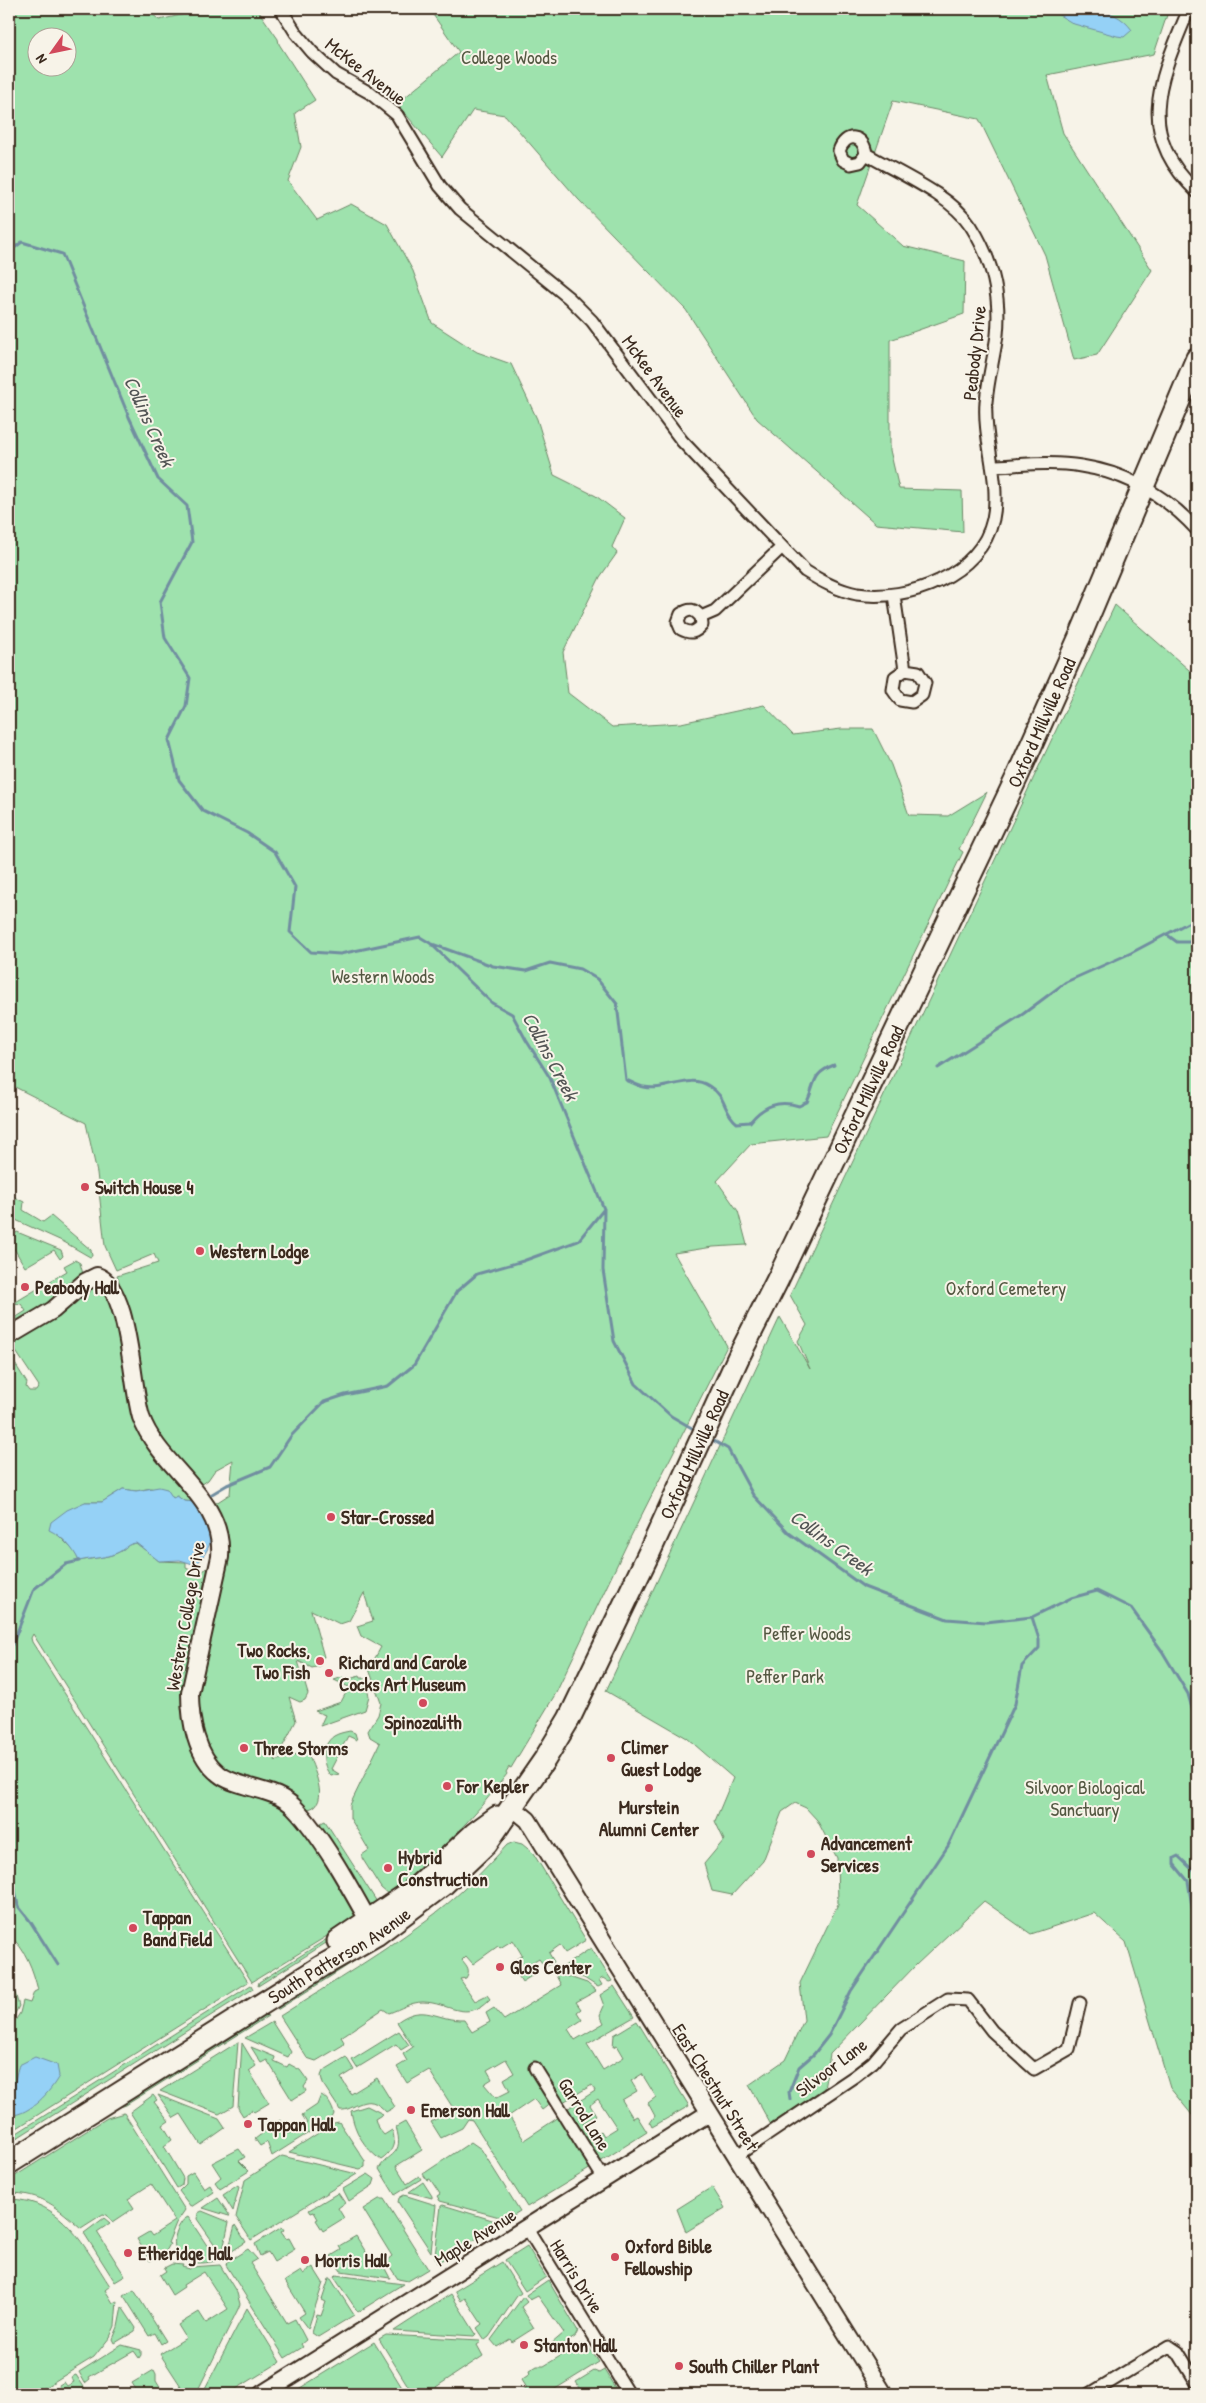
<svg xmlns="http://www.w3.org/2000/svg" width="1206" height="2403" font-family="'Patrick Hand',sans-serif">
  <rect width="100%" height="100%" fill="#f7f3e8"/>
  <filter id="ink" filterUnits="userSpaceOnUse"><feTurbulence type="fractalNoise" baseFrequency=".02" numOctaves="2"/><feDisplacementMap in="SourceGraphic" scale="10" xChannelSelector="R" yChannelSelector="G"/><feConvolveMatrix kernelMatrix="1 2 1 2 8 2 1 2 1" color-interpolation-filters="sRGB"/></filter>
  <g filter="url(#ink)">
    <path fill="#9ee2ad" stroke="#6c8666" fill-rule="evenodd" d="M9,9H147L159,20L207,9H257L278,39L279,44L315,100L295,113L301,147L288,181L317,220L351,204L387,224L413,271L432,323L477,352L511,364L537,419L554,475L596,496L625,518L612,547L617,553L600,577L563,652L568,693L612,727L681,723L764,705L793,735L841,729H873L891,765L909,815L948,816L987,792L959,849L963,852L826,1136L751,1144L717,1181L738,1211L747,1245L713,1247L674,1253L727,1346L626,1546L556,1693L511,1768L509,1767L506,1772L507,1774C472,1820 434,1859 388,1894L381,1888L362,1858V1855L369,1850L350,1818V1805L380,1743L370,1737L368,1731L378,1715L381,1703L369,1669L381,1647L361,1636L357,1626L373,1621L364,1593L349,1621L340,1624L311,1610L324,1657L318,1660L320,1666L312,1668L298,1661L308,1694L305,1700L300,1702L289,1697L296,1721L275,1761L307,1751C312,1765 332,1805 308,1809L259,1783L222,1769L206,1749L195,1704L227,1550L213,1505L230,1494L233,1460L215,1470L208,1480L201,1485L193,1475L187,1473L160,1441L143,1403L127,1305L117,1276L158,1263L154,1254L116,1270L105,1246L97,1173L86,1123L9,1084ZM38,38H68V68H38Z
      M429,9H1169L1154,54L1047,75L1063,133L1152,270L1097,355L1074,360L1045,255L979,119L893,101L857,205L903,246L965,261L964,314L890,340V450L899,489L962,491L963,532L876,524L757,419L686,310L578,199L505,115L473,110L442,157L397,104L459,52Z
      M1115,605L1197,677V2121L1170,2088L1126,1942L1094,1913L1031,1934L984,1901L916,1965L830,2054L824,2089L771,2125L749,2085L785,2060L804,2020L800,1983L838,1904L837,1858L817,1820L806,1808L795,1803L782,1812L763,1861L732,1895L712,1891L704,1864L724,1840L715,1821L733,1778L687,1738L606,1691L780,1317L810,1369L798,1341L807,1325L790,1295Z
      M14,1197L24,1202L23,1210L43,1222L51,1216L91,1250L92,1256L90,1257L64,1242L9,1217V1211Z
      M17,1232L61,1250L63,1256L60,1259L54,1250L25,1267L9,1240Z
      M75,1260L80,1263L83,1274L69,1289L30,1318L27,1314L17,1320L15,1318L26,1311L21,1304L14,1303L67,1271L64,1266Z
      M94,1288L103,1289L114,1303L131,1402L177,1483L184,1488L195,1502L184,1501L177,1496L173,1498L151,1488L136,1491L123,1489L102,1502H85L57,1534L75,1552L79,1561C91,1558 108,1558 119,1552C126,1548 127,1544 136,1543L159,1561L186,1562V1568L198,1574L209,1567L203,1588L207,1592L186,1679L197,1755L277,1801L304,1825L358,1917L252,1982L33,1634L31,1638L32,1642L248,1982L9,2133V2030L20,2013L23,2001L30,2003L34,1992L38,1990C33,1970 26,1949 9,1935V1556L12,1560L9,1544V1354L27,1383L26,1387L29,1391H36L39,1386L9,1341L82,1293Z
      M360,1676L361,1678H364L369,1696L365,1710L320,1726L325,1715L315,1711L341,1702L349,1687L334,1680L343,1677L345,1680Z
      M350,1731L355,1733L357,1740L348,1736L331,1769L339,1774L331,1776C321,1765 321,1745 334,1736C339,1733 345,1732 350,1731Z
      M325,1821L377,1902L367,1909L319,1828V1824Z
      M514,1842L522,1844L533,1853L586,1940L565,1953L560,1945L549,1953L554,1962L545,1967L539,1959L528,1966L533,1975L522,1982L511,1963L522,1955L513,1940L500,1948L498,1946L473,1964L466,1956L462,1960C467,1966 471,1970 466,1978L460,1979L475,2001L487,1995L490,1999C466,2024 448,2002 423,2002C410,2002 401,2009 389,2013L383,2009L341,2037L344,2042L343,2045L316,2061L307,2058L280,2016C333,1982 386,1951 436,1913C462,1893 485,1869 507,1845Z
      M490,1855C427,1918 352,1963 277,2010V2005L303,1983L327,1976L378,1943Z
      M357,1920L353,1926L258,1986L259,1982Z
      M591,1948L612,1981L609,1982L603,1978L599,1980L602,1985L598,1987L584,1978L557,1971Z
      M554,1972L587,1983L596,1991L576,2002L581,2009L577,2012L582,2020L568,2029L575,2040L604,2023L600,2015L604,2006L600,1995L614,1986L634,2017L587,2044L603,2070L624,2057L617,2045L613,2047L614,2035L637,2021L689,2106L652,2127L650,2123L655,2116L648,2103L656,2097L642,2074L631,2081L637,2091L622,2100L633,2118L637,2116L647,2132L600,2162L567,2109L595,2091L592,2085L563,2102L539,2064L551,2103L542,2110L534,2099L509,2116L524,2140L559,2117L591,2168L527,2207L472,2120L468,2119L462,2128L441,2138L431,2122L453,2108L429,2070L407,2083L397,2067L407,2061L403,2054L413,2047L397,2022C424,2002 437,2021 464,2020L472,2032L490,2022L486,2013L494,2008L504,2020L561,1985ZM506,2059L514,2073L504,2079L510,2091L496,2098L484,2084L492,2079L487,2070ZM598,2099L617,2128L604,2136L601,2131L592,2137L583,2123L596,2115L590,2105Z
      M251,1985L253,1989L9,2143V2138Z
      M15,1993L19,2006L9,2025V1994Z
      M262,2014L268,2016L126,2105L105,2112Z
      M272,2022L291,2052L288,2057L245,2038Z
      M399,2031L409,2045L401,2050L396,2044L357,2068L352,2060Z
      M238,2042L233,2106L219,2114L160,2091Z
      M242,2043L256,2066L249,2071L269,2103L254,2112L252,2110L243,2116L238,2108Z
      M251,2047L275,2057L274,2061L287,2067L289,2064L300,2070L308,2081L304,2087L306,2091L292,2100L267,2060L261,2063Z
      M346,2057L354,2070L341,2078L351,2094L377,2078L395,2107L386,2112C367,2089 354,2112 340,2110L323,2084L321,2076L323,2071Z
      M153,2095L157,2100L154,2102L169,2121L163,2125L172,2140L164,2146L183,2178L182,2185L177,2188L130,2112Z
      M158,2095L219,2119L225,2128L201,2145L181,2114L174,2118Z
      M321,2095C327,2097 333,2108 334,2114L332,2118L272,2156L267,2142L260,2146L255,2139L280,2120L289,2134L307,2123L302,2115L317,2105Z
      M367,2106L383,2114L375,2119L378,2128L384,2135L392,2130C397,2142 392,2153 381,2160C364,2148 354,2131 351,2111Z
      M124,2113L185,2210L176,2223L168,2243L170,2244L165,2253L159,2259L157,2256L150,2261L137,2239L149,2232L152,2236L175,2221L151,2184L128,2199L134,2208L113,2222L107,2215L103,2214L81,2228C57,2207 42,2193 9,2193V2180L107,2118Z
      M339,2122L365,2161V2167L360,2169L289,2152L334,2123Z
      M405,2122L422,2150L396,2166L407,2184L419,2176L421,2179L395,2195L379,2169C388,2152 405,2157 396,2127Z
      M471,2142L481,2149L520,2211L507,2219L440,2201L437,2196L440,2194L430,2179L427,2180L423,2174Z
      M239,2149L245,2157L239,2161L249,2171L220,2189L215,2182L221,2177L212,2163Z
      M282,2156L357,2174L251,2240L236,2217L245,2180Z
      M193,2172L204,2189L210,2185L214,2192L191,2207L179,2191L186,2184V2176Z
      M368,2174L375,2179L373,2185L349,2201L343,2189Z
      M423,2182L432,2196V2198L409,2192Z
      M238,2185L239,2187L233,2211L223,2195Z
      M712,2187L725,2208L686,2232L677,2209Z
      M338,2193L345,2203L338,2208L344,2218L323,2231L316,2220L318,2219L314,2212L311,2213L309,2210Z
      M404,2195L436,2205L431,2252L398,2202L399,2198Z
      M218,2198L230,2216H229L203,2208Z
      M9,2199C63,2200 84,2246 110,2286L105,2290L113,2303L117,2301L115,2326L110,2337L94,2357L34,2394H9Z
      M379,2199H384L428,2269L408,2281L398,2279L386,2261L392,2256L363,2209Z
      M441,2206L443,2205L502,2223L437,2263L435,2256Z
      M202,2211L229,2222L222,2255L197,2219L198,2213Z
      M188,2217L216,2259L215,2261C190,2268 165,2257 178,2228C181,2223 183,2219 188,2217Z
      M104,2218L110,2223L97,2232L125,2276L115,2282L84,2233Z
      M235,2225L246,2242L229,2253L228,2252Z
      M282,2227L284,2230L281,2232L286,2239L289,2238L295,2249L274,2262L268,2252L260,2256L255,2244Z
      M356,2236L375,2267L382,2263L390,2278L341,2271L331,2256L341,2250L339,2246Z
      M527,2246L546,2277L525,2291L505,2260Z
      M248,2249L257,2259L250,2263L287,2323L295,2319L306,2340L301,2344L303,2347L285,2358L226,2265L227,2262Z
      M502,2262L521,2293L517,2296L489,2337L485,2340L477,2328L482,2324L465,2298L461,2301L455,2291Z
      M172,2264L183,2265L182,2267L190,2269L191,2267L220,2265L237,2293L240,2304L238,2309L196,2394H186L160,2354L186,2338L178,2325L199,2312L206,2323L228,2309L204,2272L183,2285L184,2287L172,2295L160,2275L166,2271L164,2268Z
      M313,2267L323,2283L308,2329L299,2317L305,2313L285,2281L301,2271L303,2274Z
      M336,2275L403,2284L358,2312L334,2277Z
      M329,2279H331L354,2315L318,2337L312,2333L317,2315L321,2316L326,2302L322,2300Z
      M548,2280L578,2331L575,2337L555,2349L551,2344L564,2333L538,2296L530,2300L526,2295Z
      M134,2290L166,2341L161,2344L155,2333L149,2336L124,2296Z
      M451,2294L476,2334L474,2336L394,2331Z
      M523,2297L527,2302L521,2307L534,2328L512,2342L510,2339L497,2347L491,2340Z
      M122,2307L136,2328L135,2331L115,2343L113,2339L118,2327Z
      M247,2308L280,2362L228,2394H202Z
      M386,2335L480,2340L481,2342L477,2345L483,2356L436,2387L440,2393L438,2394H413L379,2339Z
      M374,2342L406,2394H293L292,2393Z
      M580,2344L587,2345L599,2362L547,2394H519L526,2388L521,2380L530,2374L529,2371L537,2366H544Z
      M122,2345L141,2350V2355L139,2358L134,2351L89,2377L90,2379L85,2383L79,2372Z
      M154,2370L156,2374V2381L164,2394H135L137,2391L132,2383Z
      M604,2370L619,2394H584L576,2382L594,2371L599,2373Z
      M76,2375L86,2390L79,2394H54L61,2390L59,2385L64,2382L67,2386L74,2382L71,2377Z"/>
    <path fill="#95d1f6" stroke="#718ea0" d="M1049,9C1078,9 1113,3 1132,30L1124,37L1117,36L1074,24Z
      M159,1487L167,1489L173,1498L177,1496L184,1501L195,1502C212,1528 219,1540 196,1565L180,1560L159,1561L136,1543C127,1544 126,1548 119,1552C108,1558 91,1558 79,1561C73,1548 62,1536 49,1530L51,1522L67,1510L85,1502H102L123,1489L136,1491Z
      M35,2057L57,2065L59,2076C51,2091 30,2115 11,2115C9,2109 16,2072 19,2065Z"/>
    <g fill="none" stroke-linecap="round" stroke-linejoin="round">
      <path stroke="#718ea0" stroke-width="3" d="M9,252L22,242L62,254L129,417L158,479L187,506L192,542L160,602L165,638L190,678L186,706L169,740L179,780L203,811L247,833L275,852L295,887L290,932L311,952L340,954L420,937L430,943L492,1003L512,1014L526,1040L550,1078L604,1209L603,1270L614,1341L636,1384L671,1416L697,1431
        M1166,934L1177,942H1195L1197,944
        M432,944L493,966L526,971L550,963L580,969L597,979L617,1004L626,1080C632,1082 638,1086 644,1087C666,1092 689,1073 709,1086C727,1097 723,1112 737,1123L750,1122C764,1105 779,1100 799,1106L807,1102C816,1083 811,1074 834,1065
        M938,1068L1023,1014L1066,982L1131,953L1197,918
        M709,1438L728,1449L753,1495L789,1533L864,1587L947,1619L986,1622L1032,1617L1071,1598L1097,1591L1131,1608L1162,1651L1188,1694L1197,1726
        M207,1497L227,1485L270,1467L291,1436L324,1402L345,1395L388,1386L414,1365L457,1291L477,1274L523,1261L578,1241L604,1209
        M9,1653L34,1589L66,1564L79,1561
        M9,1858L18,1906L30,1921L58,1965
        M1197,1874L1178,1856L1174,1858V1864L1188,1881L1195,1925L1197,1999
        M790,2099L789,2092L799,2067L814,2054L829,2035L851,1991L948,1846L1015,1704L1022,1666L1039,1648V1639L1032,1617"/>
      <g stroke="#3b2a1e" stroke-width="15">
        <path id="street" d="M281,9L296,33L312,52L336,74L370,93L397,115L440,186L460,209L569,298L592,321L682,441L805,571C821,581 837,590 857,594C908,602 981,575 993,519C1001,480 983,441 986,402C988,379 994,357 997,335C1001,296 992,259 971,226C951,195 898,173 866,154C864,134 845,132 839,151L843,160L851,164L860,162L866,154
          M1189,9C1161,77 1133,132 1197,192
          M992,466C1021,465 1052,461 1081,466C1127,473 1166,496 1197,530
          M894,595L905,670L895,677L893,690L900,700L912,702L922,695L925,683L918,672L905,670
          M701,617L702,625C695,633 691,634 681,629L678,622L681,614C690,608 694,609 701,617L715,611L781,548
          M535,2068L604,2179
          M736,2156L855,2076L873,2062L901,2029L948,1999L968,2000L992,2031L1034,2069L1069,2049L1080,2003
          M527,2228L629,2394
          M1090,2394L1169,2346L1178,2352L1197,2383"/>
      </g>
      <g stroke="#3b2a1e" stroke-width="20">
        <path id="secondary" d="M9,1336L53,1310L85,1282L97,1276C130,1286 131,1385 141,1417C159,1468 225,1497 220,1557L190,1693C190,1720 196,1756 219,1774C227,1781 240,1784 250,1787C267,1792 282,1795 294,1807C323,1837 353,1893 373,1929
          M511,1806L528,1820L884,2394
          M262,2394L709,2113"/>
      </g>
      <g stroke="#3b2a1e" stroke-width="25">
        <g id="highway">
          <path d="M338,1941L416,1888L475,1833L497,1817"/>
          <path id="s1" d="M9,2163L322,1966L376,1935L444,1884L486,1844L545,1759L569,1719L650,1551L738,1358L778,1279L1017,777L1081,634L1197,358"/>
        </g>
      </g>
      <use href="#street" stroke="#f7f3e8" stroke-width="11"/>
      <use href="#secondary" stroke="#f7f3e8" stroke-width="16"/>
      <use href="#highway" stroke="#f7f3e8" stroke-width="21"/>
    </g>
  </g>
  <g fill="#d1495b" stroke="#f7f3e8" stroke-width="2">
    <circle cx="85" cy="1187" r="5"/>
    <circle cx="200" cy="1251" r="5"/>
    <circle cx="25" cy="1287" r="5"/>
    <circle cx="331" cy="1517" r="5"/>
    <circle cx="320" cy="1661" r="5"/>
    <circle cx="329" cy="1673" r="5"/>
    <circle cx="423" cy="1703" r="5"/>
    <circle cx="244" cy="1748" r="5"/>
    <circle cx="611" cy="1758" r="5"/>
    <circle cx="447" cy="1786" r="5"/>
    <circle cx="649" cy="1788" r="5"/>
    <circle cx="811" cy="1854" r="5"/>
    <circle cx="388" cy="1868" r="5"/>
    <circle cx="133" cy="1928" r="5"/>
    <circle cx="500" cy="1967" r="5"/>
    <circle cx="411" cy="2110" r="5"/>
    <circle cx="248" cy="2124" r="5"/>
    <circle cx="128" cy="2253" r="5"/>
    <circle cx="615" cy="2257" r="5"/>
    <circle cx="305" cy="2260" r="5"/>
    <circle cx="524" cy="2345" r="5"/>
    <circle cx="679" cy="2366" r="5"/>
  </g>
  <g text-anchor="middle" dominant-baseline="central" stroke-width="4" stroke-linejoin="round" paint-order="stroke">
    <g font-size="19" fill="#545842" stroke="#f7f3e8">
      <text x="509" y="57">College Woods</text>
      <text x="383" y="976">Western Woods</text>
      <text x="1006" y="1288">Oxford Cemetery</text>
      <text x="807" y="1633">Peffer Woods</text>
      <text x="785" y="1676">Peffer Park</text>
      <text x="1085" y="1787">Silvoor Biological<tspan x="1085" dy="22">Sanctuary</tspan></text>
    </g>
    <g font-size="19" fill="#3b2a1e" stroke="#f7f3e8">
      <text transform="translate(366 71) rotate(38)">McKee Avenue</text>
      <text transform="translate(974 353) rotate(-84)">Peabody Drive</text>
      <text transform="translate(655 376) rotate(54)">McKee Avenue</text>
      <text stroke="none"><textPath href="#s1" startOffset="1828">Oxford Millville Road</textPath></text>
      <text stroke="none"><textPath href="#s1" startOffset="1422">Oxford Millville Road</textPath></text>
      <text stroke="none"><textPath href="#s1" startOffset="1018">Oxford Millville Road</textPath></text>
      <text transform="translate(185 1616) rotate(-80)">Western College Drive</text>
      <text stroke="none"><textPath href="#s1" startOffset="390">South Patterson Avenue</textPath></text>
      <text transform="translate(831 2067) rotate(-37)">Silvoor Lane</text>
      <text transform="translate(716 2087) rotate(58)">East Chestnut Street</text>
      <text transform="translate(585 2114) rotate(58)">Garrod Lane</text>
      <text transform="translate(475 2237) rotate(-32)">Maple Avenue</text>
      <text transform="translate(577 2276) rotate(58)">Harris Drive</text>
    </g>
    <g font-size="19" font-weight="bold" fill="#3b2a1e" stroke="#f7f3e8" text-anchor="start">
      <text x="95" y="1187">Switch House 4</text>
      <text x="210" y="1251">Western Lodge</text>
      <text x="35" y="1287">Peabody Hall</text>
      <text x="341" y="1517">Star-Crossed</text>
      <text x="310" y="1650" text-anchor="end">Two Rocks,<tspan x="310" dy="22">Two Fish</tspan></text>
      <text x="339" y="1662">Richard and Carole<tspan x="339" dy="22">Cocks Art Museum</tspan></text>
      <text x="423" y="1722" text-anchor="middle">Spinozalith</text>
      <text x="621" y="1747">Climer<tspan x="621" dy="22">Guest Lodge</tspan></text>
      <text x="254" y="1748">Three Storms</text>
      <text x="457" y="1786">For Kepler</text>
      <text x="649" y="1807" text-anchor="middle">Murstein<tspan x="649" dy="22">Alumni Center</tspan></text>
      <text x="821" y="1843">Advancement<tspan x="821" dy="22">Services</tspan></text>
      <text x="398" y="1857">Hybrid<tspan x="398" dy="22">Construction</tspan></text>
      <text x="143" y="1917">Tappan<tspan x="143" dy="22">Band Field</tspan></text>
      <text x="510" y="1967">Glos Center</text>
      <text x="421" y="2110">Emerson Hall</text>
      <text x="258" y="2124">Tappan Hall</text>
      <text x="625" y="2246">Oxford Bible<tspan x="625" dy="22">Fellowship</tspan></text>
      <text x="138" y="2253">Etheridge Hall</text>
      <text x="315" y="2260">Morris Hall</text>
      <text x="534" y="2345">Stanton Hall</text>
      <text x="689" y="2366">South Chiller Plant</text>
    </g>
    <g font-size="20" font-style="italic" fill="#525454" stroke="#f7f3e8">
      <text transform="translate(150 421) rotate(66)">Collins Creek</text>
      <text transform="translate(551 1056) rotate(62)">Collins Creek</text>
      <text transform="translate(832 1542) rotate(36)">Collins Creek</text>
    </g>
  </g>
  <rect width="1206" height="2403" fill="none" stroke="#f7f3e8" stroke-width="30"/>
  <rect x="15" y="15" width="1176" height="2373" fill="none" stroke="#3b2a1e" stroke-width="2" filter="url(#ink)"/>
  <g transform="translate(52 52) rotate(237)"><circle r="24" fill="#f7f3e8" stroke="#aca397"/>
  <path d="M0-4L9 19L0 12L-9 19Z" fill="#d1495b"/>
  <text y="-8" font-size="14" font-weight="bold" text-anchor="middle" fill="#3b2a1e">N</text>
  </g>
</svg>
